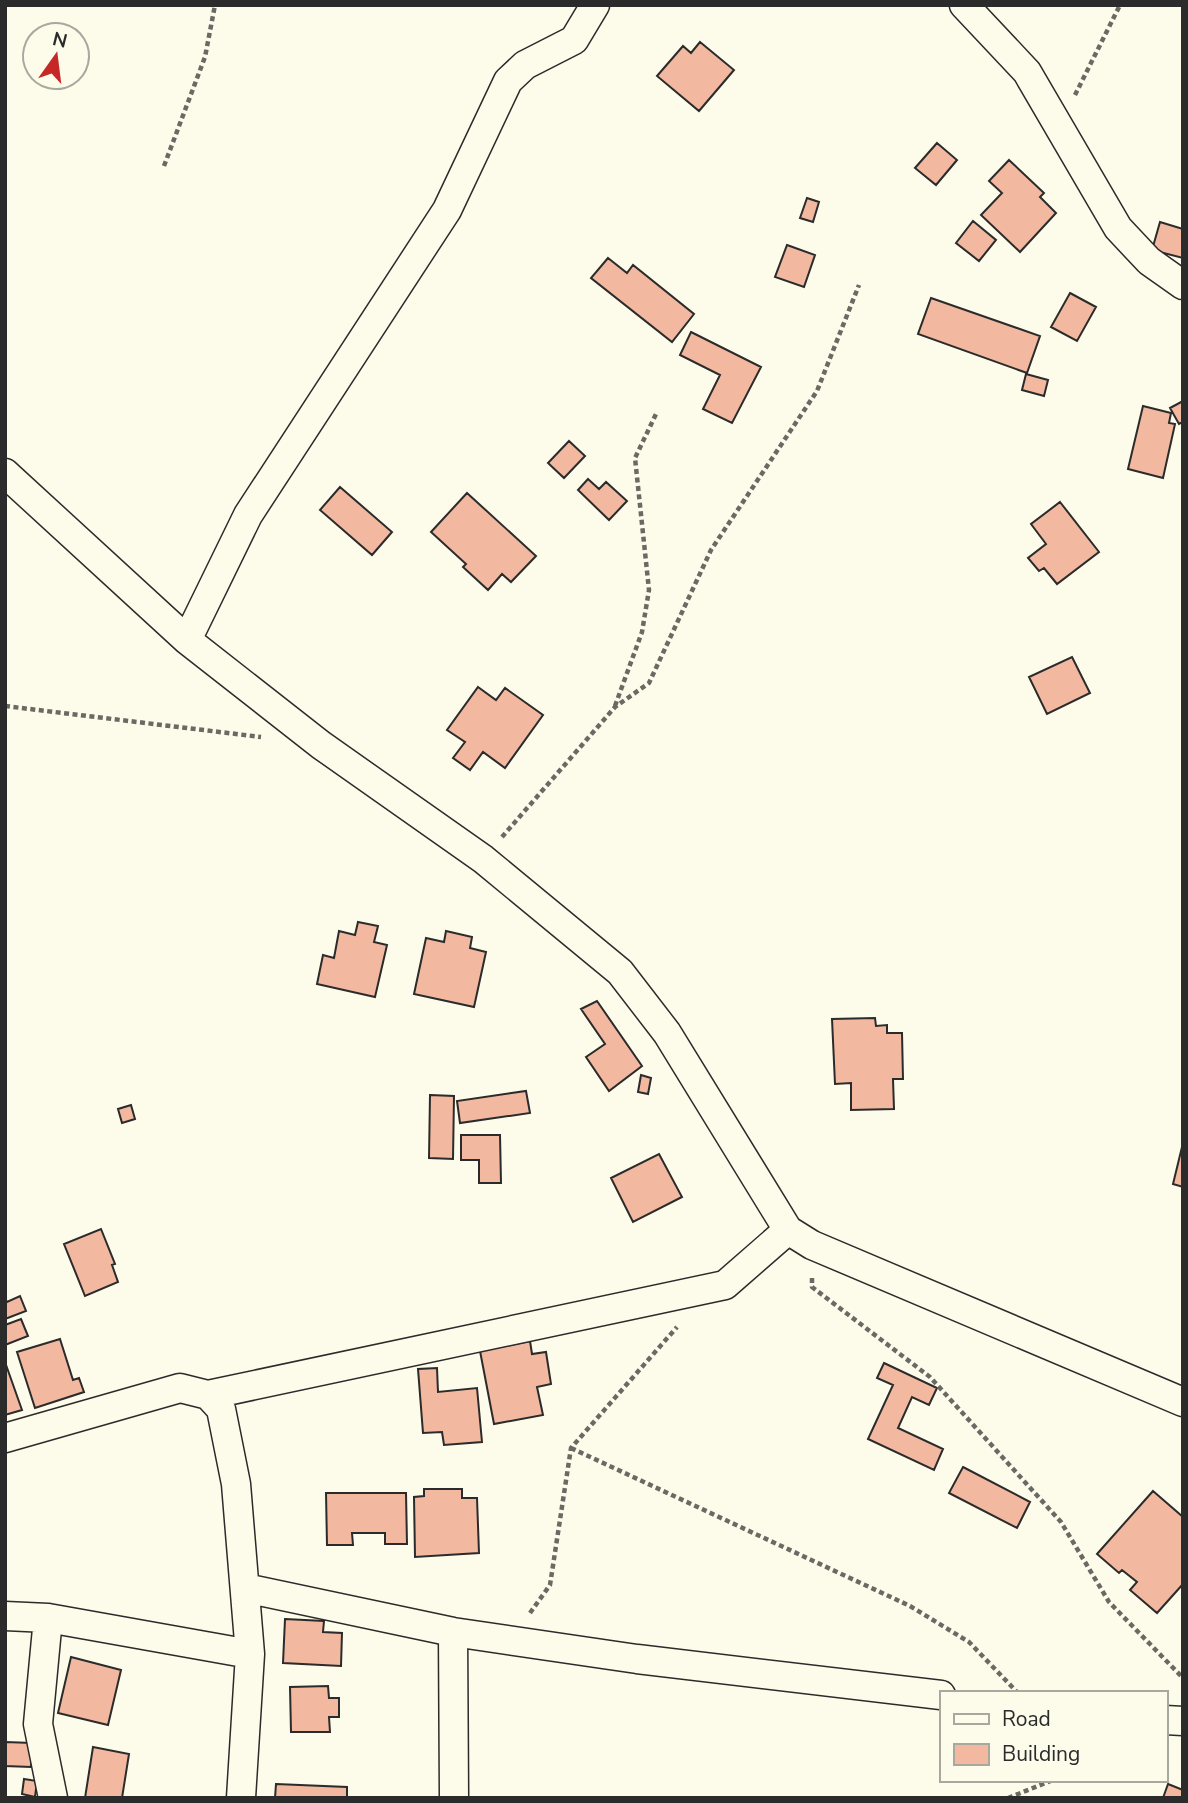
<svg xmlns="http://www.w3.org/2000/svg" width="1188" height="1803" font-family="'Nunito Sans',sans-serif">
  <rect width="100%" height="100%" fill="#fdfbea"/>
  <path fill="#f2b8a0" stroke="#2b2b2b" stroke-width="2" d="M700,42L734,70L699,111L657,76L683,46L691,53Z
    M937,143L957,160L936,185L915,168Z
    M1009,160L1044,193L1040,197L1056,213L1020,252L981,215L1002,193L989,181Z
    M807,198L819,202L813,222L800,218Z
    M973,221L996,240L979,261L956,243Z
    M1160,222L1183,229V258L1152,250Z
    M787,245L815,255L804,287L775,277Z
    M608,258L627,273L633,265L694,314L672,342L591,278Z
    M1070,293L1096,307L1077,341L1051,327Z
    M931,298L1040,336L1027,373L918,334Z
    M691,332L761,367L732,423L703,409L720,375L680,355Z
    M1026,374L1048,380L1044,396L1022,390Z
    M1183,401V422L1179,424L1170,408Z
    M1143,406L1171,413L1169,423L1175,424L1163,478L1128,469Z
    M569,441L585,456L564,478L548,463Z
    M588,479L599,489L606,482L627,501L609,520L578,490Z
    M340,487L392,532L372,555L320,510Z
    M467,493L536,556L511,582L502,574L488,590L463,567L466,564L431,532Z
    M1060,502L1099,552L1057,584L1044,568L1039,571L1028,558L1046,544L1031,524Z
    M1072,657L1090,693L1047,714L1029,677Z
    M478,687L496,700L505,688L543,715L505,768L483,752L470,770L453,758L465,742L447,730Z
    M358,922L378,926L374,942L387,945L375,997L317,984L323,955L334,958L339,931L355,935Z
    M446,931L472,937L470,948L486,952L474,1007L414,994L426,938L444,942Z
    M597,1001L642,1066L609,1091L586,1057L605,1044L581,1009Z
    M875,1018L876,1026L887,1025V1033H902L903,1079H893L894,1109L851,1110V1083L835,1084L832,1019Z
    M641,1075L651,1078L648,1094L638,1092Z
    M526,1091L530,1113L460,1123L457,1101Z
    M430,1095L454,1096L453,1159L429,1158Z
    M131,1105L135,1119L122,1123L118,1109Z
    M461,1135H500L501,1183H479V1160H461Z
    M1182,1147H1183V1187L1173,1184Z
    M659,1154L682,1197L633,1222L611,1178Z
    M101,1229L115,1264L112,1265L118,1282L85,1296L64,1244Z
    M20,1296L26,1311L5,1319V1299L7,1302Z
    M21,1319L28,1336L5,1345V1325Z
    M60,1339L73,1380L79,1378L84,1392L35,1408L17,1352Z
    M530,1341L532,1354L546,1352L551,1384L537,1387L543,1415L494,1424L480,1351Z
    M5,1362L22,1410L5,1415Z
    M884,1363L937,1388L929,1405L912,1397L898,1428L943,1449L934,1470L868,1439L893,1385L877,1378Z
    M437,1368L438,1392L477,1388L482,1442L444,1445L442,1432L423,1433L418,1369Z
    M963,1467L1030,1502L1017,1528L949,1493Z
    M424,1489H462V1498H477L479,1553L415,1557L414,1497L424,1496Z
    M1153,1491L1183,1517V1584L1157,1613L1130,1590L1137,1582L1122,1570L1119,1573L1097,1554Z
    M326,1493H406L407,1544H385V1533H352L353,1545H327Z
    M285,1619L324,1621L323,1632L342,1633L341,1666L283,1663Z
    M71,1657L121,1670L108,1725L58,1713Z
    M328,1686L329,1698H339V1717H329L330,1732H291L290,1687Z
    M5,1742L32,1743L31,1767L5,1766Z
    M93,1747L129,1754L122,1798H85Z
    M24,1779L37,1781L35,1797L22,1794Z
    M276,1784L347,1787V1798H275Z
    M1168,1784L1183,1790V1798H1163Z"/>
  <g fill="none" stroke-linecap="round" stroke-linejoin="round">
    <g stroke="#2b2b2b" stroke-width="31">
      <path id="minor" d="M964,5L1027,72L1118,228L1149,261L1183,285
        M5,473L187,640L321,745L483,859L620,972L667,1033L788,1230L812,1245L1183,1402
        M187,640L248,515L447,210L508,81L525,65L574,40L595,5
        M208,1395L725,1285L788,1230
        M5,1438L180,1388L208,1395L221,1409L236,1484L250,1654L241,1798
        M245,1588L453,1632L637,1659L941,1695
        M5,1616L48,1618L250,1654
        M48,1618L38,1724L53,1798
        M453,1632L454,1798
        M1165,1720L1183,1721"/>
    </g>
    <path stroke="#6a6964" stroke-width="4.5" stroke-dasharray="5 3.5" stroke-linecap="butt" d="M1075,95L1120,5
      M164,166L205,57L215,5
      M5,706L261,737
      M615,706L642,632L649,590L635,458L657,412
      M502,837L615,707L649,683L711,550L817,391L859,285
      M812,1278V1287L930,1377L1061,1522L1109,1602L1183,1678
      M571,1448L910,1606L969,1642L1018,1693
      M530,1613L550,1585L571,1448L677,1327
      M1008,1798L1053,1780"/>
    <use href="#minor" stroke="#fdfbea" stroke-width="28"/>
  </g>
  <rect width="1188" height="1803" fill="none" stroke="#2b2b2b" stroke-width="14"/>
  <rect x="940" y="1691" width="228" height="91" fill="#fdfbea" stroke="#a9a89e" stroke-width="2"/>
  <rect x="954" y="1714" width="35" height="10" fill="#fdfbea" stroke="#a9a89e" stroke-width="2"/>
  <text x="1002" y="1726" font-size="21" fill="#2b2b2b">Road</text>
  <rect x="954" y="1744" width="35" height="21" fill="#f2b8a0" stroke="#a9a89e" stroke-width="2"/>
  <text x="1002" y="1761" font-size="21" fill="#2b2b2b">Building</text>
  <g transform="translate(56 56) rotate(14)"><circle r="33" fill="#fdfbea" stroke="#a9a89e" stroke-width="2"/>
  <path d="M0-5L12 26L0 18L-12 26Z" fill="#c62828"/>
  <text y="-10" font-size="19" font-weight="bold" text-anchor="middle" fill="#2b2b2b">N</text>
  </g>
</svg>
